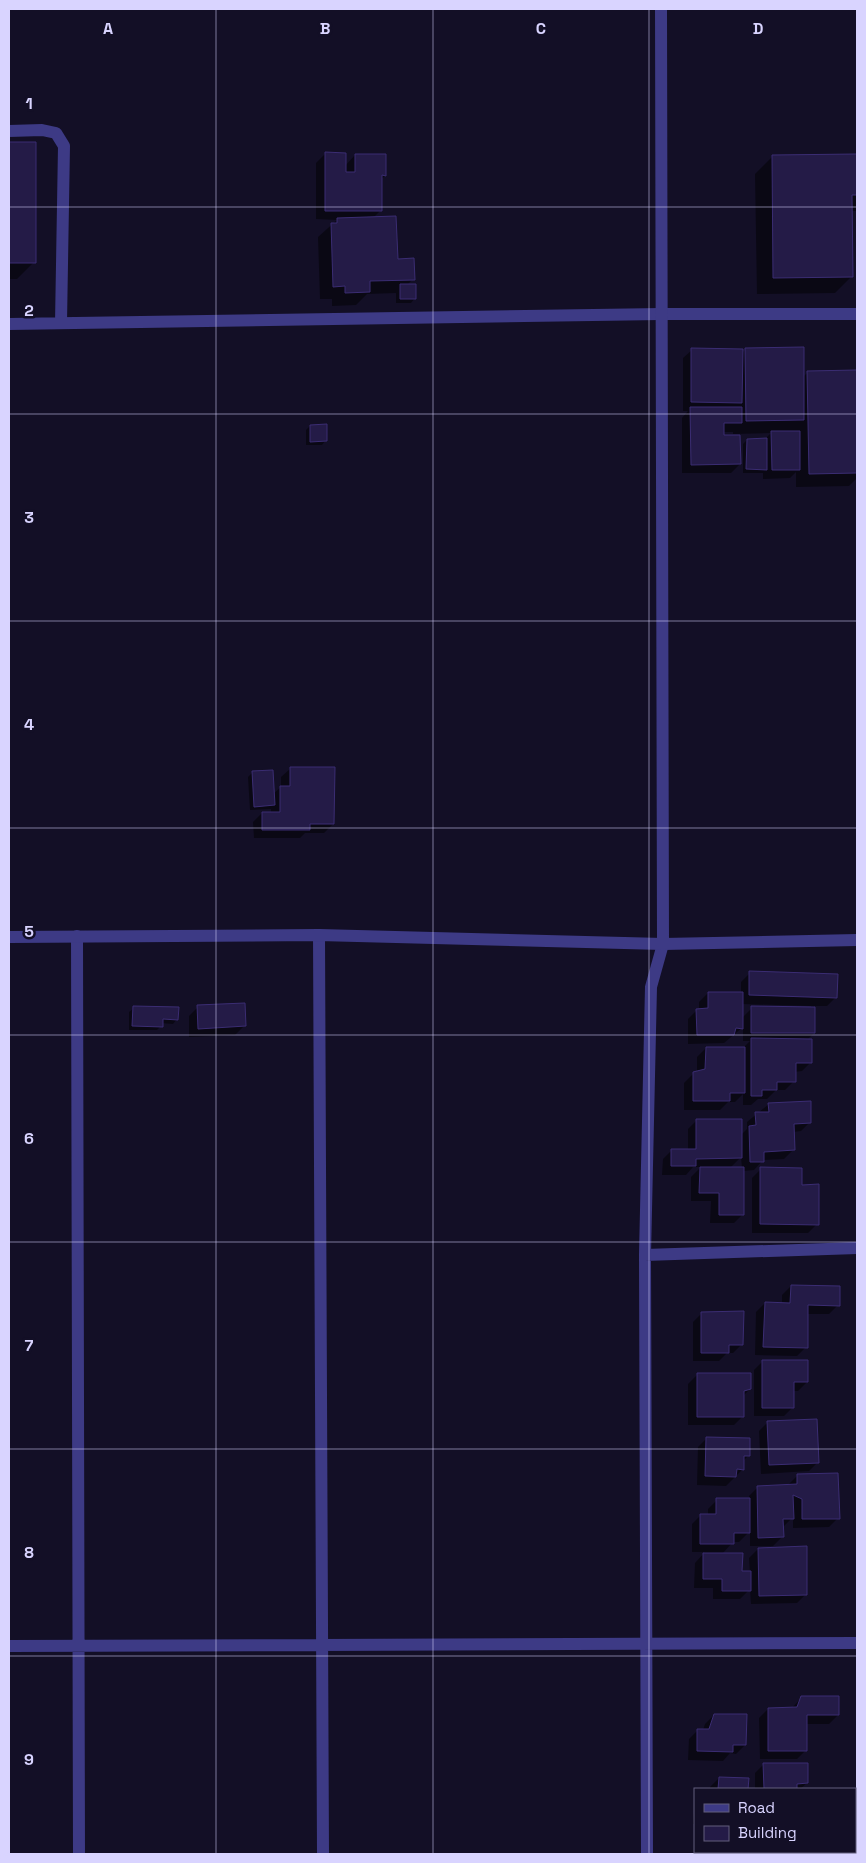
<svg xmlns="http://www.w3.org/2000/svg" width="866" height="1863" font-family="'Space Grotesk',sans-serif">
  <rect width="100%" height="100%" fill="#130f26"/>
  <path fill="#0007" fill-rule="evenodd" d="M9,143H35L34,262L17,279H9Z
    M325,154L345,166L355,155H385V176L380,180V211L373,218L396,260L413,279L407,285L415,298L411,303H396V293L367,294L356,305L332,306V299H320L318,237L337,220L316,219V163Z
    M857,156V211H851L852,276L835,293L757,294L755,174L772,157Z
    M746,349L803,377L807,373L857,372V478L849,486L796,487V472L790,478L763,479V473H743V444L747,440H764L771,433L733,434V432H723V436L740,464L731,473H682V418L688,411H683V358L692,350L741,354Z
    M310,426L326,440L322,445H306V430Z
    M290,769L333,824L324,833H305L300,838H254L253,822L262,813L271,814V809L250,810L248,777L253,772L273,794L281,787V777Z
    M750,973L836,997L827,1006H814V1033L807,1040L811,1062L802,1071L794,1072V1081L785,1090H776L767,1099H758L751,1105H743V1094L735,1102H728L720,1110H684V1083L693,1074L697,1073V1057L706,1048H743L750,1041H743V1027L724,1043L688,1044V1019L697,1010H699V1002L708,993H741V982ZM742,1004L811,1006V1008H752L742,1018Z
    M198,1007L244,1026L235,1035L189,1037V1016Z
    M134,1008L177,1019L173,1024L161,1023V1026L157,1030H129V1012Z
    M769,1104L810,1122L801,1131L793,1132V1150L784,1159L763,1160L754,1170L743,1171V1214L734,1223H710L711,1201H691V1177L701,1167H693L686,1175H662L663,1159L672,1150H688V1129L697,1120L740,1136L747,1129V1122ZM741,1157L742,1168H730Z
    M761,1169L801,1186L817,1224L808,1233H752V1178Z
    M791,1286L838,1305L829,1314H807L806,1347L797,1356L755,1355L756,1312L765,1303L782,1304V1295Z
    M702,1313L742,1344L733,1353H727L719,1361H693V1322Z
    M763,1361L807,1382L798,1391H793V1407L784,1416H754V1370Z
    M697,1375L750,1389L743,1396V1416L734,1425H688V1384Z
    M768,1422L818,1462L809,1471L761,1474L759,1431Z
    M707,1438L748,1456L743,1461V1469L726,1486L697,1485L698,1447Z
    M798,1475L838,1518L829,1527L793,1528V1517L783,1527L782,1537L773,1546H750V1531L739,1542H733L722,1554L741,1572L750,1573L749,1558L758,1549L806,1594L797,1603L751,1604L750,1589L740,1599H713V1588H694L695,1563L705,1552H692V1524L701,1515H708V1509L717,1500L749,1499V1496L758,1487L789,1484Z
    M802,1697L838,1715L829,1724H806V1750L797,1759H760L759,1718L768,1709L792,1708Z
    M714,1715L745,1745L736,1754L730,1753L723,1761L688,1760L689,1739L698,1730H703L705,1724Z
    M764,1764L807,1783L800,1789H755V1773Z
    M719,1778L747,1780V1789H710V1787Z
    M695,1801V1824H693Z
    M710,1852H815V1854H710Z"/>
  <path fill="#241b47" stroke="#3b2d73" d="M9,142H36V263H9Z
    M325,152L346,153V172H355V154H386V176L382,175V211H325Z
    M857,154V195H852L853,277L773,278L772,155Z
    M396,216L398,259L414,258L415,280L370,281V292L345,293V286L333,287L331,223H337V218Z
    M400,284H416V299H400Z
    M804,347V420L746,421L745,348Z
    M691,348L743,349L742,403L691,402Z
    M857,370V473L809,474L807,371Z
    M690,407H742V423H724V435H740L741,464L691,465Z
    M327,424V441L310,442V425Z
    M771,431H800V470H772Z
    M767,438V470L746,469L747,439Z
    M290,767H335L334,824H310V830H262V812H280V786H290Z
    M273,770L275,805L254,807L252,771Z
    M749,971L838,974L837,998L749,995Z
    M708,992H743V1029L736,1028L734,1035H697L696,1009L708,1008Z
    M245,1003L246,1026L198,1029L197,1005Z
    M133,1006L179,1007L178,1020L163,1019V1027L132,1026Z
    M751,1006L815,1007V1033H751Z
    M751,1038L812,1039V1063H796V1082H777V1090H762V1096H751Z
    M706,1047H745V1093H730V1101H693V1072L705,1069Z
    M811,1101V1123L794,1124L795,1150L764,1152V1162H750L749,1126L756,1125L755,1112H769L768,1103Z
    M696,1119H742V1158L696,1159V1166H671V1149H696Z
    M700,1167H744V1215H719V1193H699Z
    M760,1167L802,1168V1185L819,1184V1225L760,1224Z
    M791,1285L840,1286V1306L808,1305V1348L763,1347L765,1302L790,1303Z
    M744,1311L743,1345H729V1353H701V1312Z
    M762,1360H808V1382H794V1408H762Z
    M697,1373H751V1389L744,1391V1417H697Z
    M817,1419L819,1463L769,1465L767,1421Z
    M706,1437L750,1438V1456H744V1470L737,1469L736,1477L705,1476Z
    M838,1473L840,1519H802V1499L793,1495L794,1519H783L784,1537L758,1538L757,1486L797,1484V1474Z
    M716,1498H750V1533H734V1544H700V1514H716Z
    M807,1546V1595L759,1596L758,1548Z
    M703,1553H743L742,1571H751V1591H722V1579H703Z
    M801,1696H839V1715H807V1751H768V1708L797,1707Z
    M714,1714H747L746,1745H733V1752L697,1751V1729H709Z
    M763,1763H808V1783L797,1784V1789H764Z
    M719,1777L749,1778L748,1789H718Z
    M718,1852H748V1854H718Z
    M757,1852H816V1854H757Z"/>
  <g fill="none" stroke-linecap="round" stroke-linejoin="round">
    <path stroke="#3d3a85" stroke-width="12" d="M9,131L42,130L56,133L64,146L61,323
      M9,324L661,314H857
      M319,935L323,1854
      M77,936L79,1854
      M645,1255L857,1248
      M9,1646L857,1643
      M647,1854L645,1255L651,987L663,944"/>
    <path stroke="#3d3a85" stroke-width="12" d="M661,9L663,944
      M9,937L319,935L663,944L857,940"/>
  </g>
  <path fill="none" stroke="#d9d4ff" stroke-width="1" stroke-opacity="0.55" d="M216,9V1854M433,9V1854M649,9V1854M9,207H857M9,414H857M9,621H857M9,828H857M9,1035H857M9,1242H857M9,1449H857M9,1656H857"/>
  <g font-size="16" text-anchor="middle" font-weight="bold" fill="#d9d4ff" stroke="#130f26" stroke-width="5" stroke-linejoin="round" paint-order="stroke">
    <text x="108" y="34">A</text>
    <text x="325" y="34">B</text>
    <text x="541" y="34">C</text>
    <text x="758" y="34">D</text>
    <text x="29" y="109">1</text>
    <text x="29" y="316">2</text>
    <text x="29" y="523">3</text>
    <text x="29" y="730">4</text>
    <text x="29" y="937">5</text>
    <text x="29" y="1144">6</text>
    <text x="29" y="1351">7</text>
    <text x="29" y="1558">8</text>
    <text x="29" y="1765">9</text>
  </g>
  <rect width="866" height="1863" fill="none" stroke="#d9d4ff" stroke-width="20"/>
  <rect x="694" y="1788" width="162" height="65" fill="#130f26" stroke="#625e7d"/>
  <rect x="704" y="1804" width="25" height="8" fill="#3d3a85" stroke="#625e7d"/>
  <text x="738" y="1813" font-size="15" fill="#d9d4ff">Road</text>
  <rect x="704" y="1826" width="25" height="15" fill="#241b47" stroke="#625e7d"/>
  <text x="738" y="1838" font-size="15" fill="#d9d4ff">Building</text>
</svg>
